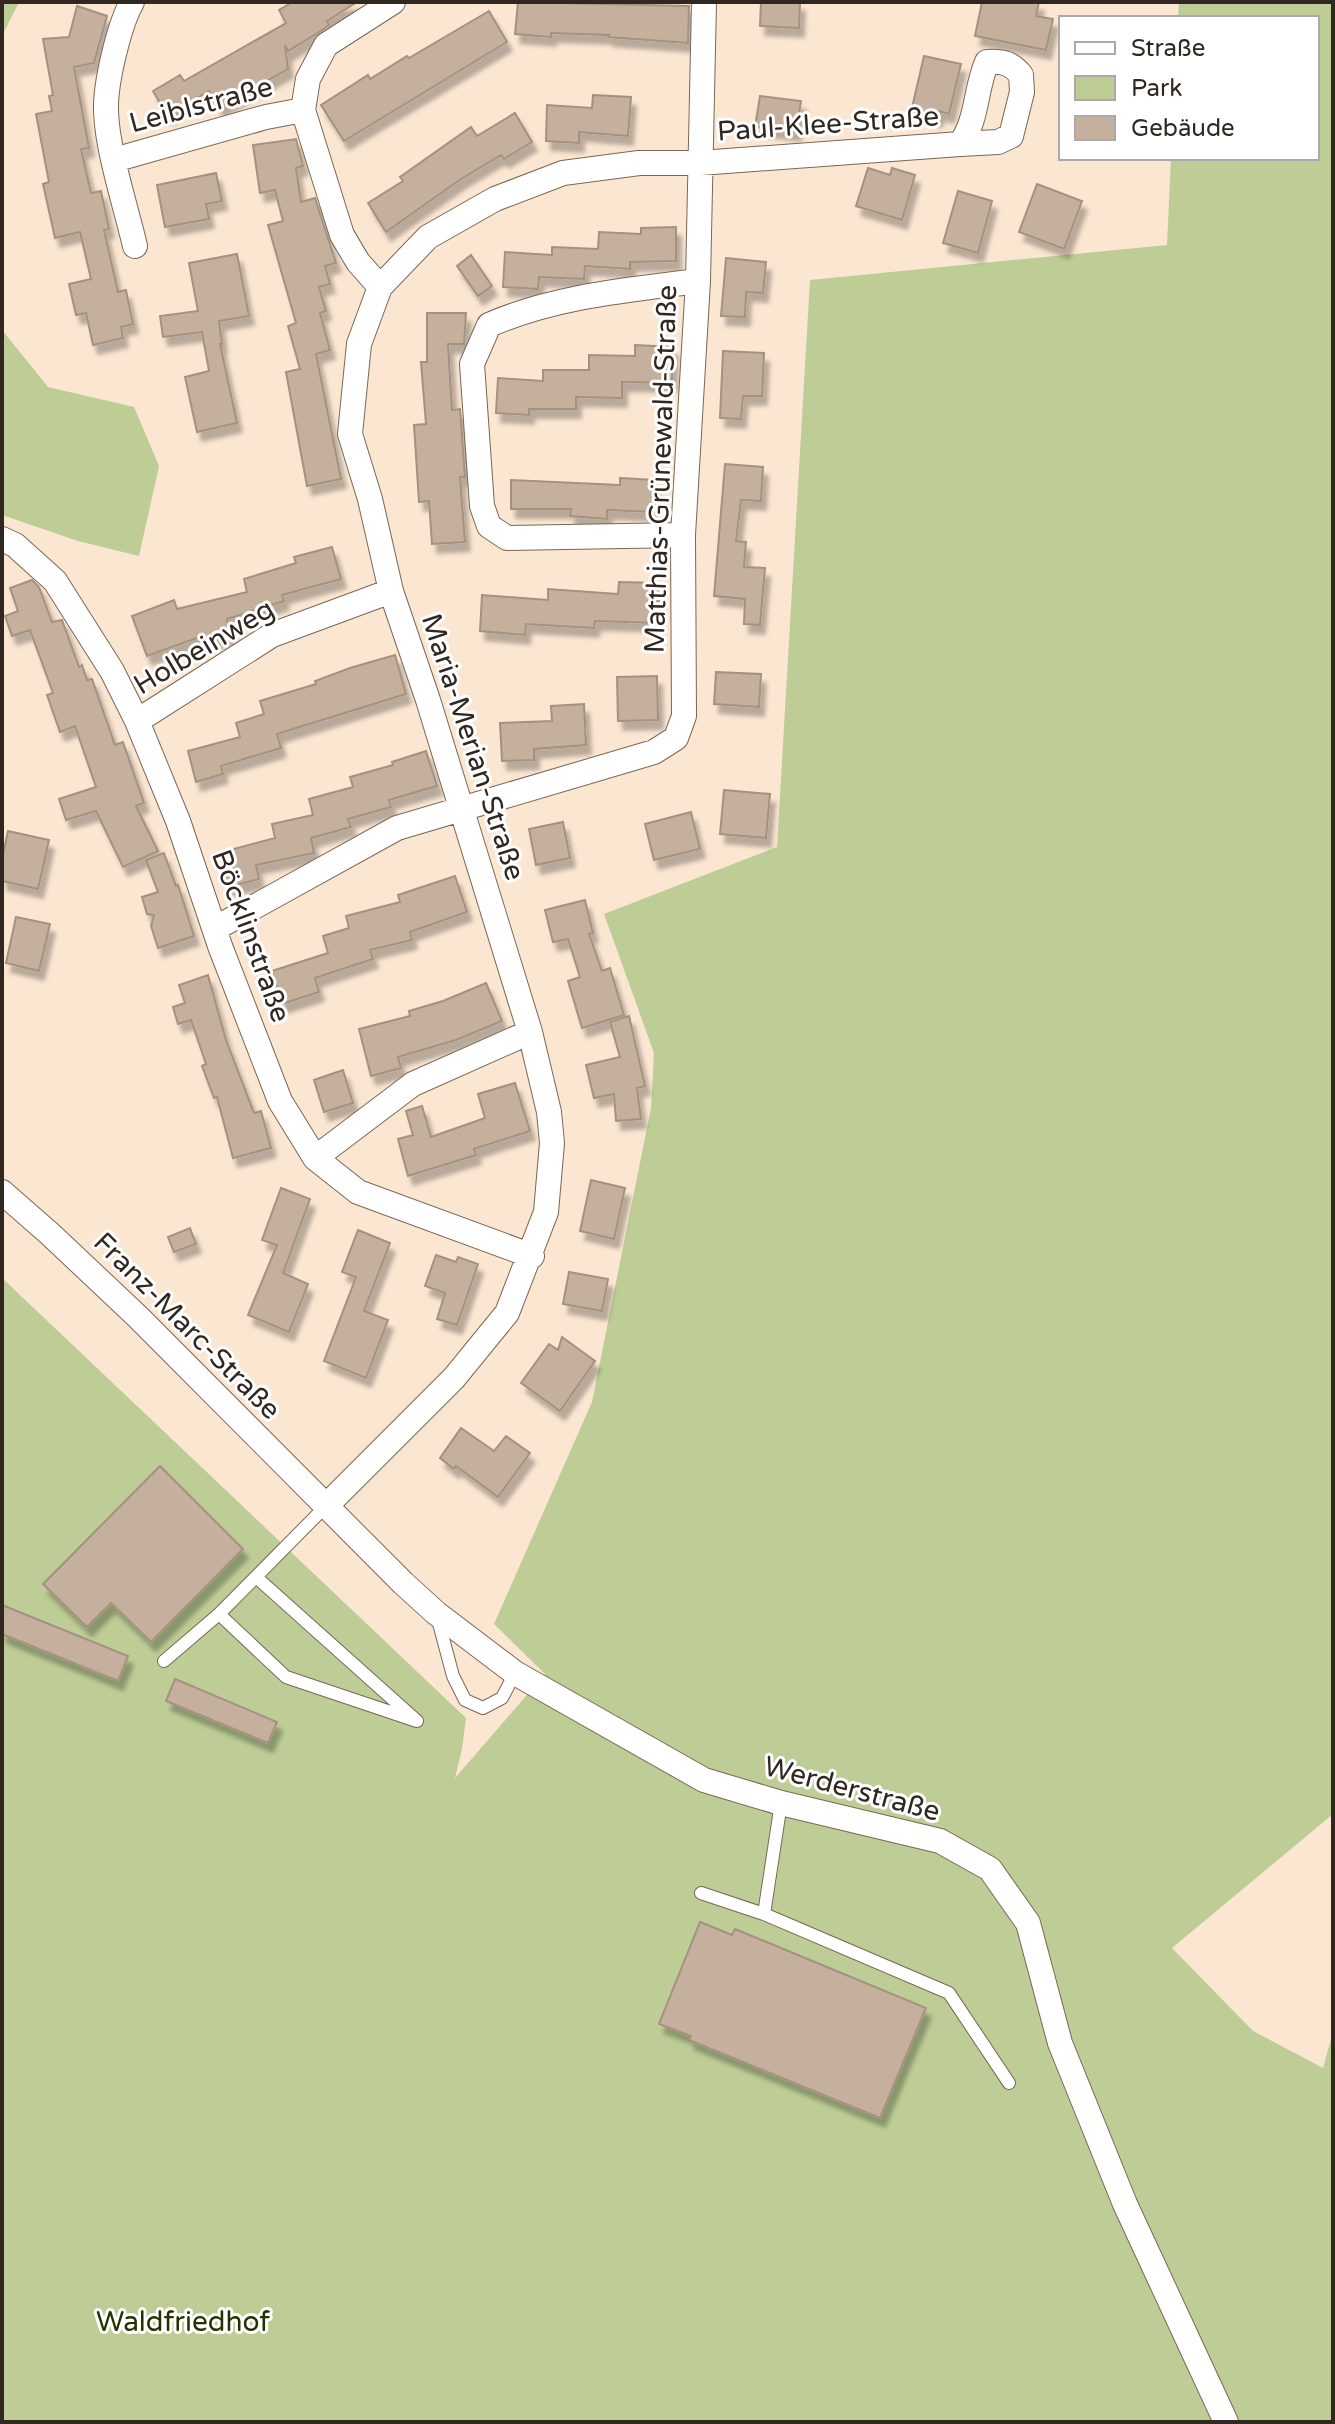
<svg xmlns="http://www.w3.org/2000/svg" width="1335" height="2424" font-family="'Varela Round',sans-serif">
  <defs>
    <filter id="shadow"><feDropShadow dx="5" dy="9" stdDeviation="2" flood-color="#0004"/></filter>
  </defs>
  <rect width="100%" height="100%" fill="#fbe6d2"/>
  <path fill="#bdcd95" d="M2,2H19L2,36Z
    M1179,2H1333V1814L1172,1948L1253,2031L1323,2068L1333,2032V2422H2V1278L466,1718L462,1749L455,1778L545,1674L494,1624L592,1402L651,1108L654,1053L604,914L777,847L810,280L1167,245L1171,158H1317V18H1178Z
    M2,330L48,387L134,407L159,466L139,556L78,541L2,515Z"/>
  <path fill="#c4b09d" stroke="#a4917f" stroke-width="2" filter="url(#shadow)" d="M293,2H357L327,21L329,25L316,34L288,51L285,45L288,69L219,108L209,91L167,115L153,91L180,75L184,81L286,23L279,10Z
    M518,2L689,6L688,43L608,37L609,35L551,33V37L515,34Z
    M761,2H800L799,28L760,26Z
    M982,2H1039L1036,16L1053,19L1046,50L975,36Z
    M77,6L107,16L94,63L74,67L89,148L81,149L91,193L101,191L109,229L104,230L118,292L126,290L133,324L121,327L123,338L93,345L86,313L76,315L69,284L91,279L80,232L55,238L43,184L49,182L36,114L52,111L49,96L53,95L43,39L69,37Z
    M489,11L507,42L344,141L321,105L368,75L370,79L407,56L409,58Z
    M924,56L961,64L949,114L939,111L937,118L911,112Z
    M593,95L631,97L628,136L579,132V143L546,141L547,105L592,108Z
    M760,96L801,101L796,132L755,127Z
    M515,113L532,142L504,159L501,155L461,179L386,232L368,203L403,181L400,177L471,127L477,136Z
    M296,139L303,166L296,168L301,202L315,198L336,263L325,266L330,284L319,287L326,311L320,313L330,350L316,354L341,479L307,486L286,372L300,369L288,326L296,323L268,225L283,221L275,190L260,193L253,145Z
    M868,168L890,175L892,168L915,175L902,220L856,206Z
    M216,173L222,201L206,204L209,219L165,227L157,185Z
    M1037,184L1082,201L1064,249L1019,232Z
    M958,191L992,201L978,253L943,243Z
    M676,227V261L630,262V269L585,266L584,279L539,277L538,289L503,287L505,252L552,255V247L598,249L599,232L641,234V228Z
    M237,254L249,316L219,321L222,344H220L237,423L197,432L185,377L209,371L202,332L163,337L160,316L198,311L189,263Z
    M471,255L492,286L478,296L457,266Z
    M726,258L766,262L763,293L746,292L745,317L721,316Z
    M427,313H466L464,344H448L452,410L460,409L465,477H460L465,542L432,544L429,501L419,502L414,425L426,424L421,362H427Z
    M635,345L673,347L672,383L622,382V398L576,397V409H529V415L496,413L498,378L543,381V370H589V355L635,356Z
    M723,351L764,353L762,396H743L741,419L720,418Z
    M725,464L763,467L761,501L741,500L736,541L746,542L744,567L765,568L760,625L744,624L745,599L714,596Z
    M620,478L655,480L652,512L607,510V519L570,516L571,509H511V480L620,485Z
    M332,547L341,579L282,595L284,601L227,619L231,635L203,642L202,636L147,656L132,616L174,600L177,609L247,592L244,579L296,563L294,557Z
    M32,580L39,587L52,622L62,620L79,667L82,665L87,680L92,679L115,745L123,742L144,803L136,806L158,851L123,867L96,811L66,820L59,799L96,787L75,726L60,732L47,695L53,693L30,630L12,636L5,616L18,611L10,588Z
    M619,582L658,583L657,623L595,621L594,628L526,624L525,635L480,631L482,595L548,600V589L618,594Z
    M395,655L406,694L277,734L281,748L221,766L223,774L196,782L188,751L240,737L236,723L264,714L260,701L316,684L315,681L350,668Z
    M716,672L761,674L759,707L714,704Z
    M657,676L658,720L618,721L617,677Z
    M584,704L586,745L534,749V760L502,761L500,723L552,721L551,706Z
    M426,751L437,786L389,800L391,807L348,819L351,827L311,838L314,853L256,865L259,879L228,887L219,853L275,838L272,824L313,815L309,799L353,787L350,777L393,765L392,762Z
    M724,790L770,794L766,838L720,834Z
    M691,812L700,849L654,860L645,824Z
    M563,822L570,858L536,865L529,829Z
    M8,831L49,840L38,889L2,881V859Z
    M164,853L176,886L178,885L194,936L158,948L151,926L154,915L147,914L142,897L158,892L146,860Z
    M455,876L467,912L410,932L412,940L370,950L373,959L315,978L319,992L282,1004L272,971L328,953L323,936L349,928L346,916L400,902L398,895Z
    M585,900L593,933L589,934L602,971L610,968L624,1015L582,1028L568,981L580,977L568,939L553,942L545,910Z
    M16,917L50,924L39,971L6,963Z
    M208,975L226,1040L254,1113L261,1111L271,1148L233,1158L217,1097L214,1098L202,1066L206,1064L191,1020L178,1024L173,1007L185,1003L179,985Z
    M486,983L502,1021L456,1040L398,1057L401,1068L371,1076L359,1029L410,1016L409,1011L443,1001Z
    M629,1016L645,1086L637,1088L641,1119L616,1121L614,1094L594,1098L586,1065L620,1057L610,1022Z
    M343,1070L353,1103L324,1112L314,1080Z
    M515,1083L530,1131L474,1149L476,1155L408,1176L398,1139L413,1135L406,1111L422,1106L431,1137L485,1118L478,1094Z
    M591,1180L625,1188L614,1239L580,1231Z
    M281,1188L310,1199L283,1273L308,1284L289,1332L248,1315L277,1245L262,1240Z
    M190,1228L196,1244L174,1252L168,1237Z
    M358,1230L390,1243L364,1311L388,1320L366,1378L324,1361L356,1277L342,1272Z
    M436,1255L456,1262L458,1257L478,1264L457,1325L437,1319L445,1293L425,1286Z
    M569,1272L608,1279L602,1311L563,1304Z
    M562,1337L595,1361L560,1411L521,1383L549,1344L558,1350Z
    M461,1428L494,1451L506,1436L530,1453L498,1497L456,1466L454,1469L440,1458Z
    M160,1466L243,1549L151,1642L111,1603L87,1627L43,1584Z
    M2,1605L128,1656L118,1681L2,1634Z
    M175,1679L277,1722L268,1743L166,1701Z
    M700,1922L732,1935L735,1929L926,2008L880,2118L689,2040L691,2036L659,2024Z"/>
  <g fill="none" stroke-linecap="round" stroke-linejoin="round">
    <g stroke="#796755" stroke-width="14">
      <path id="lane" d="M219,1614L286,1677L417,1721L256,1577
        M437,1616L453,1676L465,1700L483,1708L502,1698L515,1673
        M164,1661L219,1614L327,1505
        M781,1803L764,1914L949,1993L1009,2083
        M701,1893L764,1914"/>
    </g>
    <g stroke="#796755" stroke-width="26">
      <path id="street" d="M132,2C119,25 105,84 106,111C107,150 126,207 135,246
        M114,160L266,117L303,110
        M380,287L358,262L342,235L303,110L308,79L326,45L393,2
        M683,535L507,538L489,526L482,506L472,364L489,325C555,296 628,290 698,281
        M2,539L15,545L55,581L112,671L137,721L178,821L220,946L280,1101L315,1158L358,1192L532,1256
        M137,721L272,635L391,591
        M216,928L397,828L654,752L676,738L684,716L683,535L698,281L704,2
        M315,1158L413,1084L530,1032
        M2,1192L50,1234L138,1317L403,1583L436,1613L515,1673L704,1780L781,1803L940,1841L990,1869L1028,1923L1060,2043L1125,2204L1226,2422
        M327,1505L454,1378L507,1313L546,1212L552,1143L549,1112L530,1032L428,700L391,591L370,499L350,434L359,344L380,287L428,237L495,199L563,173L639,163H700L960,144L998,142L1011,136L1022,92L1021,75C1011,63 1003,61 987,62C975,89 978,120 960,144"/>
    </g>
    <use href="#lane" stroke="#fff" stroke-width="12"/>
    <use href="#street" stroke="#fff" stroke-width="24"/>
  </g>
  <g text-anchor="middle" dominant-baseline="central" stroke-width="6" stroke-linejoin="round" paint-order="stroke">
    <g font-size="28" fill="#302820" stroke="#fff">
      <text transform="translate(201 105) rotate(-15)">Leiblstraße</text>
      <text transform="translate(828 124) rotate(-4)">Paul-Klee-Straße</text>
      <text transform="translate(661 469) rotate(-88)">Matthias-Grünewald-Straße</text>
      <text transform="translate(204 647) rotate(-31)">Holbeinweg</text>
      <text transform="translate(473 747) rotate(72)">Maria-Merian-Straße</text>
      <text transform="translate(251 936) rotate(70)">Böcklinstraße</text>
      <text transform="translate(187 1326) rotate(45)">Franz-Marc-Straße</text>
      <text transform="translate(852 1789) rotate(15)">Werderstraße</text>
    </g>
    <g font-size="28" fill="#273100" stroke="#fff">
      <text x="183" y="2322">Waldfriedhof</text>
    </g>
  </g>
  <rect width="1335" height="2424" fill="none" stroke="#302820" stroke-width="8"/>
  <rect x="1059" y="16" width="260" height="144" fill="#ffffff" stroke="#aca9a6" stroke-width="2"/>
  <rect x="1075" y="42" width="40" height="12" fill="#ffffff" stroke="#aca9a6" stroke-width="2"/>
  <text x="1131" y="56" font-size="24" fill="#302820">Straße</text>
  <rect x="1075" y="76" width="40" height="24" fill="#bdcd95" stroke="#aca9a6" stroke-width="2"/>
  <text x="1131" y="96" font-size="24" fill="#302820">Park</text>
  <rect x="1075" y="116" width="40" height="24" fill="#c4b09d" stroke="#aca9a6" stroke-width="2"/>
  <text x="1131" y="136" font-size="24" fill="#302820">Gebäude</text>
</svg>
